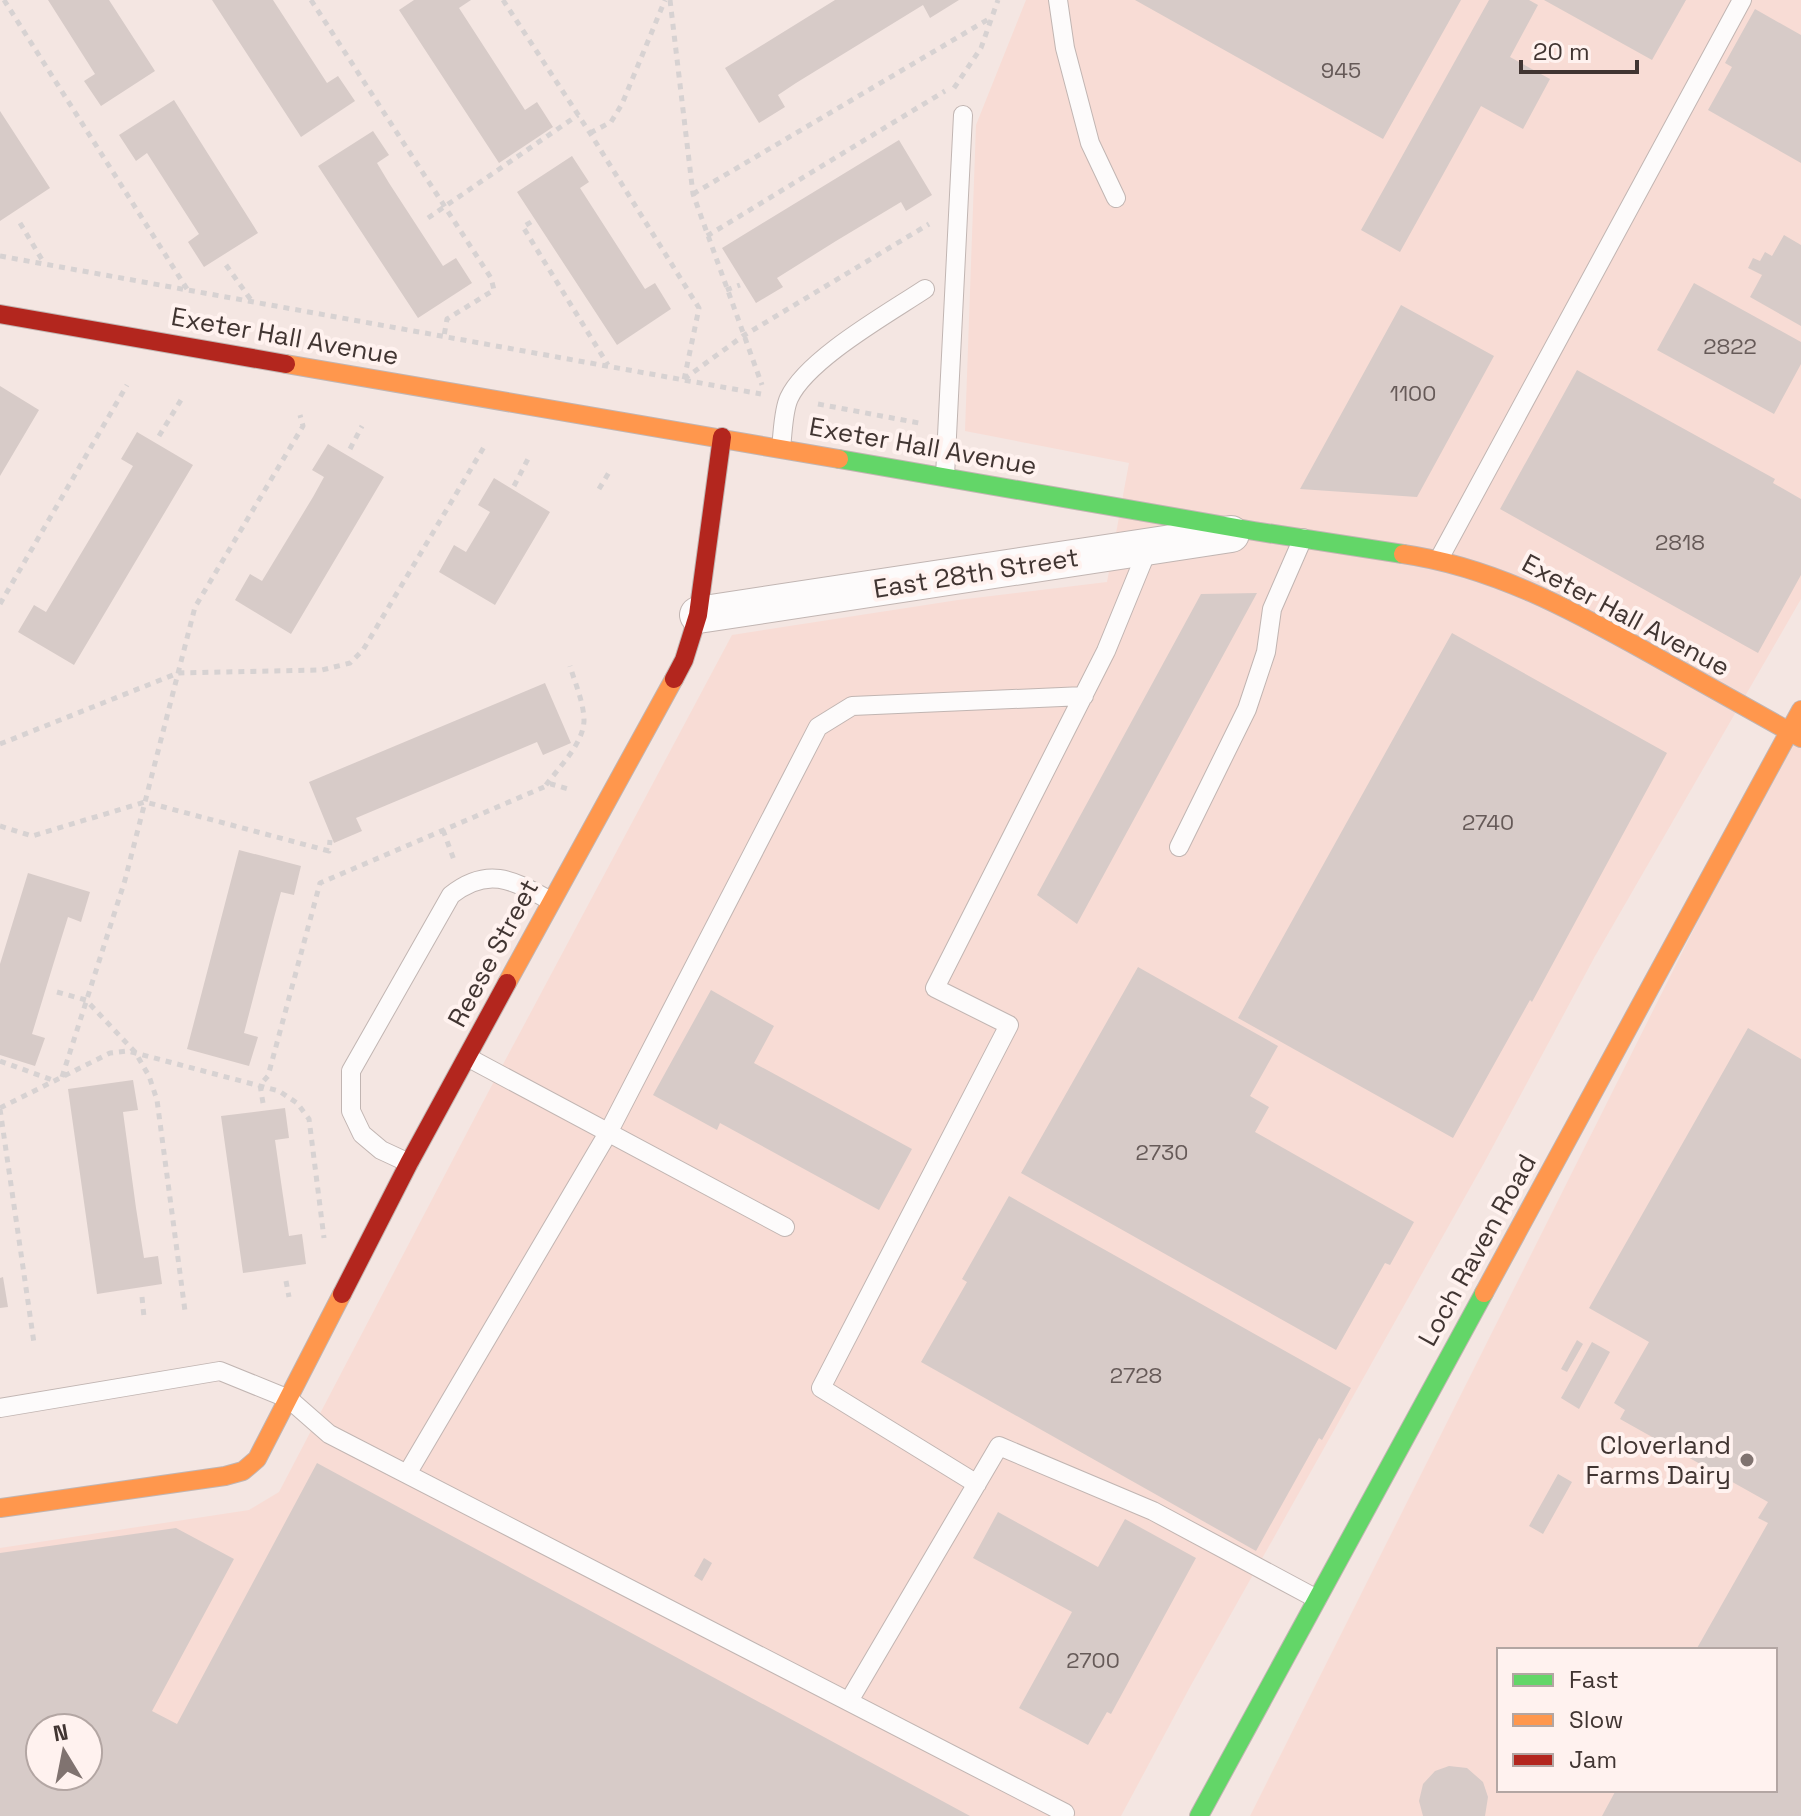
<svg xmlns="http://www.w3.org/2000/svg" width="1801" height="1816" font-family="'Space Grotesk',sans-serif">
  <rect width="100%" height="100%" fill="#f4e6e2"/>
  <path fill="#f8dcd5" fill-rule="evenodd" d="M1026,0H1801V599L1594,958L1484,1163L1190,1687L1121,1816H0V1548L249,1510L279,1492L483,1102L732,635L958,600L1107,582L1129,463L965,431L976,125ZM40,1728H88V1776H40Z
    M1801,717V1816H1250L1790,737ZM1499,1650H1775V1790H1499Z"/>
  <path fill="#d7cbc8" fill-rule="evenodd" d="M48,0H109L155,71L101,106L84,81L95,74Z
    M212,0H273L327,83L338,76L355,101L301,137Z
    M414,0H471L459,8L525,110L537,102L553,127L499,163L399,10Z
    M835,0H959L930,18L923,5L796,83L778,95L785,107L759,123L725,68Z
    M1135,0H1461L1383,139Z
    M1489,0H1529L1538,5L1510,57L1550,79L1523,129L1481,106L1400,252L1361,230Z
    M1544,0H1686L1652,60Z
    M1755,9L1801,35V163L1708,110L1732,67L1725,63Z
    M174,100L258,233L204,267L188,242L199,234L147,153L136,161L119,135Z
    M0,111L50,188L0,221Z
    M373,131L389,155L377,163L389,183L443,266L456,258L472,283L418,318L318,166Z
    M899,140L932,195L906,211L901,202L836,241L777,278L783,287L756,303L722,248Z
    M572,156L589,182L580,188L645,289L655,283L671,309L617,345L517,192Z
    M1784,235L1801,245V326L1750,297L1762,275L1748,268L1753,258L1760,261L1765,252L1772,256Z
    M1694,283L1801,342V364L1774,414L1657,350Z
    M1401,305L1494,356L1417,497L1300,489Z
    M1577,370L1775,479L1773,483L1801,499V575L1758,653L1500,509Z
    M0,386L39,410L0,476Z
    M137,432L193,465L74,665L18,632L34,605L46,612L110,505L133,466L121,459Z
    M328,444L384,477L291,634L235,600L250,574L262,581L313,497L324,477L312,470Z
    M494,478L550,512L495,605L439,572L454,545L466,552L490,512L478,505Z
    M1257,593L1083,913L1077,924L1037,895L1201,594Z
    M1452,633L1667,753L1532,1002L1530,1000L1453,1138L1238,1018Z
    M545,683L571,743L543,755L537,742L356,818L362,831L334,843L309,782Z
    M239,850L301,866L294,895L281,892L275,914L244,1033L258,1037L249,1066L187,1049Z
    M28,873L90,892L81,922L68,917L54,962L32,1034L45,1038L35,1066L0,1055V964Z
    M1138,967L1278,1046L1250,1096L1269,1107L1255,1132L1414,1222L1390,1265L1385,1263L1336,1350L1021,1173Z
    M711,990L774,1026L754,1063L912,1149L879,1210L720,1123L717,1130L653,1095Z
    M1748,1028L1801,1059V1816H1602L1616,1790H1775V1650H1696L1768,1523L1758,1518L1768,1502L1620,1419L1625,1410L1614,1403L1649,1342L1589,1308Z
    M133,1080L138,1110L123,1112L136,1208L144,1258L158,1256L162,1284L97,1294L68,1089Z
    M285,1108L289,1138L275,1140L282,1189L289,1236L302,1234L306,1264L243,1273L221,1116Z
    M1009,1196L1351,1388L1322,1440L1319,1438L1256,1551L921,1362L967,1282L962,1279Z
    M3,1277L8,1307L0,1308V1278Z
    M1577,1340L1583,1344L1567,1372L1561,1369Z
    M1592,1342L1610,1352L1579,1409L1561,1398Z
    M317,1463L970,1816H0V1553L176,1528L234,1559L152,1711L177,1724ZM40,1728H88V1776H40Z
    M1558,1474L1572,1482L1543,1534L1529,1526Z
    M998,1512L1098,1567L1125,1519L1196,1558L1111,1714L1107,1712L1088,1745L1019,1708L1072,1612L973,1558Z
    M704,1558L712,1563L702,1581L694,1576Z
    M1449,1766L1467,1768L1483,1782L1488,1797L1485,1816H1423L1419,1801L1423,1784L1435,1771Z"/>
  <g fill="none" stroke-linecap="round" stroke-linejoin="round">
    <g stroke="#c1b5b2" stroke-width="20">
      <path id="lane" d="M1058,0L1065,48L1090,143L1116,198
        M781,447C783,433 783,411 789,398C807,359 889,313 925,289
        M945,476L963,115
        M1439,559L1742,0
        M1179,847L1247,709L1266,652L1272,609L1303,538
        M467,1057L785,1227
        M409,1163L381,1150L362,1134L351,1111V1071L451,895C489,865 514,881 551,901
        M0,1408L220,1371L289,1399L329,1434L1065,1813L1063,1816
        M407,1474L608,1133L818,727L852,706L1084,696
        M977,1484L821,1388L1009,1025L935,988L1106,651L1149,546
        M849,1701L999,1446L1153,1511L1317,1599"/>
    </g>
    <g stroke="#c1b5b2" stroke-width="38">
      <path id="street" d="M698,615L1231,534"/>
    </g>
    <g stroke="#c1b5b2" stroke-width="20">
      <path id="fast" d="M839,459L1254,531L1403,554
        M1199,1816L1484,1293"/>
    </g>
    <g stroke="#c1b5b2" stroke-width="20">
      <path id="slow" d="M286,364L839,459
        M1403,554C1493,567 1572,610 1651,654C1701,682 1751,710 1801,738
        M507,983L674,679
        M1484,1293L1801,710
        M0,1508L225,1476L243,1471L257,1459L342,1294"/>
    </g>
    <g stroke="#c1b5b2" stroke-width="20">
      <path id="jam" d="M0,314L286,364
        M674,679L684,660L698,615L722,437
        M342,1294L409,1163L507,983"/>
    </g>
    <path stroke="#d7d2d2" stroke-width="5" stroke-dasharray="6 6" stroke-linecap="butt" d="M4,0L187,289
      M311,0L491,278L494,290L447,319L444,336
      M503,0L590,133L699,308L684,380
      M670,0L693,194L762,385
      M954,88L981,48L998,0
      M590,133L611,122L622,104L665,0
      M693,194L992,17
      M428,218L578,115
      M531,222L523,227L608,365
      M20,223L44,263
      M707,236L945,91
      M0,256L761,394
      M226,265L251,300
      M726,290L740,285
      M684,379L743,336L929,224
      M818,404L919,423
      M159,436L184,395
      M350,449L362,426
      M514,486L530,455
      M599,489L611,469
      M0,604L127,385
      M0,744L178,673L322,670L350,663L363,650L484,447
      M546,785C559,767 583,744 584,721C584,703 575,683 570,666
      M0,826L32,836L145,802L329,851L330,840
      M443,830L454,860
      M57,992L86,1000L135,1052L149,1076L157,1100L185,1311
      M0,1061L55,1081
      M62,1077L125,880L195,607L303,426L300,415
      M263,1103L260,1085L268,1076L320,883L551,784L568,789
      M0,1108L110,1053L128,1051L279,1091L297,1103L309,1119L324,1238
      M0,1109L34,1343
      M286,1281L289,1297
      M142,1297L144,1317"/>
    <use href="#lane" stroke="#fdfbfb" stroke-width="18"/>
    <use href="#street" stroke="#fdfbfb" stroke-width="36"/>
    <use href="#fast" stroke="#63d668" stroke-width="18"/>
    <use href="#slow" stroke="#ff974d" stroke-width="18"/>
    <use href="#jam" stroke="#b3261e" stroke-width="18"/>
  </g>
  <circle fill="#807370" stroke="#fff2ef" stroke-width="3" cx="1747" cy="1460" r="8"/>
  <g text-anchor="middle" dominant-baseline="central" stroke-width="8" stroke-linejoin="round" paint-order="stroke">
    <g font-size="22" fill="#665a58">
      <text x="1341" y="70">945</text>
      <text x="1730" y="346">2822</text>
      <text x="1413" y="393">1100</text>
      <text x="1680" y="542">2818</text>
      <text x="1488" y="822">2740</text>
      <text x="1162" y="1152">2730</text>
      <text x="1136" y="1375">2728</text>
      <text x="1093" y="1660">2700</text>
    </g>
    <g font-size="26" fill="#413532" stroke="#fff2ef">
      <text transform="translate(285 336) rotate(10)">Exeter Hall Avenue</text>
      <text transform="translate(923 446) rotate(10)">Exeter Hall Avenue</text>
      <text transform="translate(976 573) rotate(-9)">East 28th Street</text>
      <text transform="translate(1626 615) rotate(28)">Exeter Hall Avenue</text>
      <text transform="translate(493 953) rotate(-62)">Reese Street</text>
      <text transform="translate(1477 1250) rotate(-61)">Loch Raven Road</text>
    </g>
    <g font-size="26" fill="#413532" stroke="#fff2ef" text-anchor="end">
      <text x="1731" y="1445">Cloverland<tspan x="1731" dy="30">Farms Dairy</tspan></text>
    </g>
  </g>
  <rect x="1497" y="1648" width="280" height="144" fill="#fff2ef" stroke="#b3a6a3" stroke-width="2"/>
  <rect x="1513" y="1674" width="40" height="12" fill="#63d668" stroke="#b3a6a3" stroke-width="2"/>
  <text x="1569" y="1688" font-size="24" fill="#413532">Fast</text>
  <rect x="1513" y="1714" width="40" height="12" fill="#ff974d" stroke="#b3a6a3" stroke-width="2"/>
  <text x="1569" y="1728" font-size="24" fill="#413532">Slow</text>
  <rect x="1513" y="1754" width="40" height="12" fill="#b3261e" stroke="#b3a6a3" stroke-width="2"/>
  <text x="1569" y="1768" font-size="24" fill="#413532">Jam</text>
  <g transform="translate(64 1752) rotate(350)"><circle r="38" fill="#fff2ef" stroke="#b3a6a3" stroke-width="2"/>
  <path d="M0-6L14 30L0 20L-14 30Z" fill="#807370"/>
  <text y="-12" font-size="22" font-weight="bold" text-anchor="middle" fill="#413532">N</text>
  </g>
  <path d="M1521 60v12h116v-12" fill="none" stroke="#413532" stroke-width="4"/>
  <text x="1533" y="60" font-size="24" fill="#413532" stroke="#fff2ef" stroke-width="6" paint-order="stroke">20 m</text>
</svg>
